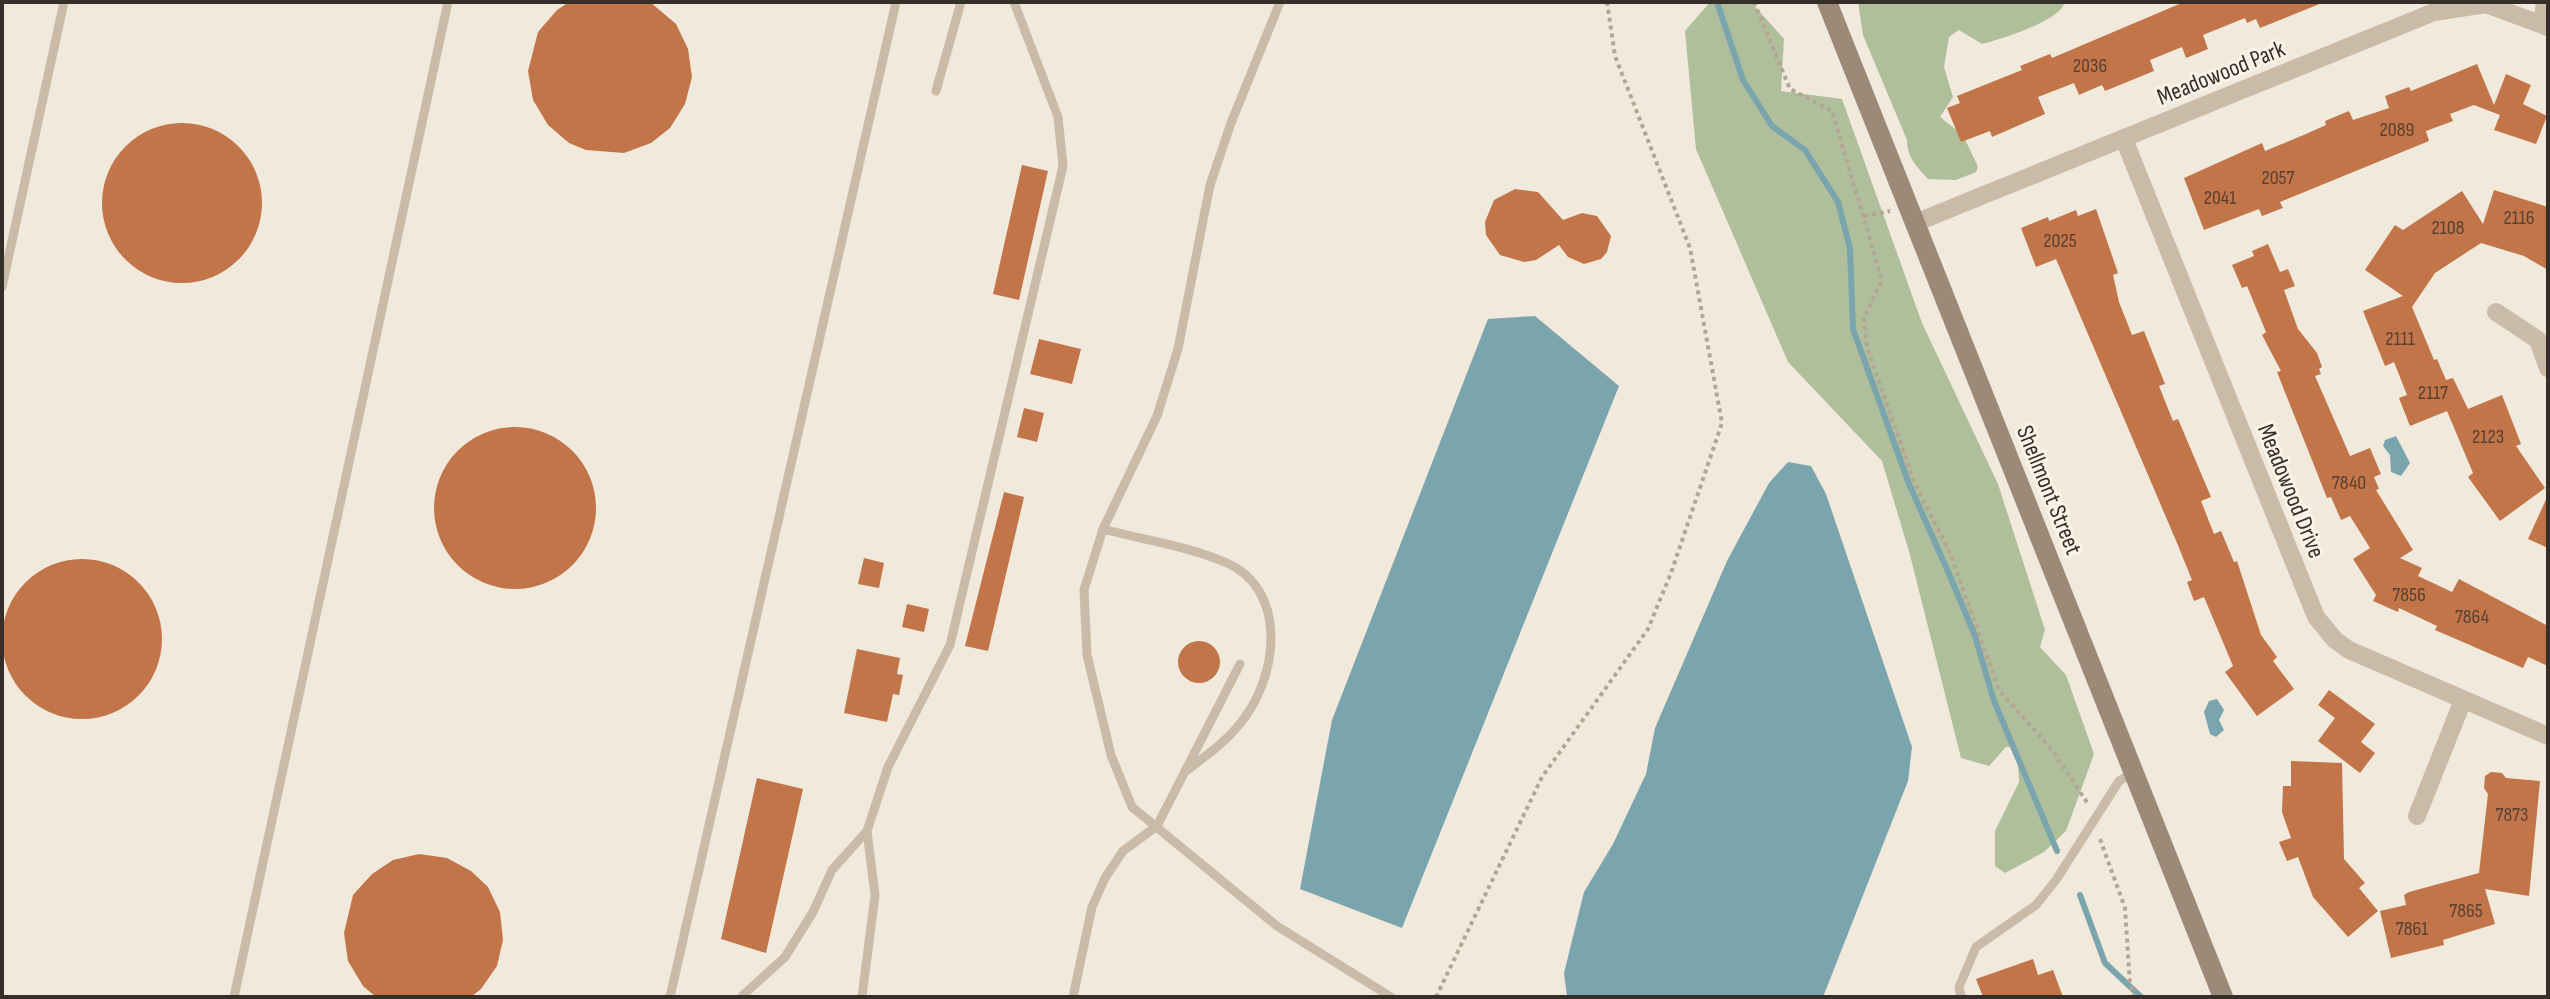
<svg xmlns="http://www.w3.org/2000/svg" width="2550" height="999" font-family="'Sofia Sans Condensed',sans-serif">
  <rect width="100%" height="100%" fill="#f1e9dc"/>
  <path fill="#afbf9c" d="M1710,2H1751L1784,39L1781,91L1842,99L1922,323L1998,484L2045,630L2040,647L2066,675L2094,754L2066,831L2044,852L2005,873L1995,866V831L2019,782L2017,748L2006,747L1989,766L1961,758L1910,555L1882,461L1788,362L1696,149L1685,31Z
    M1858,2H2065C2060,21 2002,39 1982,44L1959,30L1949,37L1944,67L1953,97L1940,117L1963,135L1978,167L1976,172L1956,180L1928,179C1917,167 1907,157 1907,140L1863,35Z"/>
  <path fill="#7ba5ad" d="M1535,316L1619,386L1402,928L1300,889L1332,720L1488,319Z
    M2396,436L2410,463L2401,476L2391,472L2390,455L2383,446L2385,440Z
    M1788,462L1811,466L1826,494L1912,747L1908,781L1823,997H1567L1564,973L1584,892L1613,844L1646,774L1655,728L1727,561L1769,483Z
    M2217,699L2224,710L2219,720L2224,730L2216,737L2210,734L2204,712L2209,701Z"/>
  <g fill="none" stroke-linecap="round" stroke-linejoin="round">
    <path stroke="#7ba5ad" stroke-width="6" d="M1717,2L1743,80L1772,126L1805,150L1838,202L1850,248L1853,329L1909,484L1950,576L1975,636L1994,701L2057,851
      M2080,895L2105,963L2141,997"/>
  </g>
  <path fill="#c17549" d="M569,2H650L676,24L688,49L692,77L685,104L670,128L651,143L624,153L586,150L569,143L548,125L533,100L528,71L538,32L557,10Z
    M2184,2L2322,3L2260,28L2256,19L2247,23L2245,18L2203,35L2208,49L2186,58L2182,47L2150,60L2154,71L2105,91L2102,85L2079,95L2074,83L2038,97L2045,114L1992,137L1990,131L1961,142L1947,108L1960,103L1957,96L2022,70L2020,66L2050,54L2052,58Z
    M2477,64L2494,105L2506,74L2531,85L2523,104L2547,116L2536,144L2494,130L2500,115L2474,105L2450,114L2453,121L2426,131L2429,141L2280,202L2283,208L2262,216L2259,209L2204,230L2184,178L2262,143L2265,151L2306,134L2326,125L2325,121L2349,111L2353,120L2389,108L2385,96L2409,87L2411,91Z
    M102 203a80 80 0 1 1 160 0a80 80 0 1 1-160 0Z
    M1022,165L1048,171L1019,300L993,294Z
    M1515,189L1538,192L1563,220L1582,213L1597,216L1611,236L1607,252L1601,259L1584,264L1568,257L1559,245L1536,260L1524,262L1500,255L1486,235L1485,222L1494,200Z
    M2494,190L2548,207V270L2524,256L2481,243L2435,273L2412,307L2434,360L2437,359L2446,380L2453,378L2468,409L2502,395L2521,444L2516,446L2545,488L2500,521L2468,477L2473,473L2447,411L2410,426L2399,398L2407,395L2394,362L2385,366L2363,311L2403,296L2365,270L2395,225L2403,230L2462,191L2483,224Z
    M2096,209L2118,273L2113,275L2119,302L2132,335L2144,331L2165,384L2159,386L2173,421L2178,419L2211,497L2201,501L2214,534L2221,531L2234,562L2237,561L2261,635L2277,657L2273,661L2294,689L2257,716L2225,672L2233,666L2204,597L2194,601L2187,582L2192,580L2177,543L2056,259L2036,267L2021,228L2048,217L2049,221L2076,210L2078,216Z
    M2268,244L2280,272L2288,269L2295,286L2284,290L2298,329L2317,353L2322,367L2319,369L2321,374L2315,376L2350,456L2370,448L2381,474L2374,477L2379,489L2376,490L2413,550L2400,558L2422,568L2418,576L2452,592L2459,579L2548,626V666L2528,657L2523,668L2435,630L2437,626L2399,608L2398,612L2373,601L2376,595L2353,559L2370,548L2350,516L2341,520L2331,497L2327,498L2277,372L2281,371L2262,335L2266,332L2247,286L2242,288L2232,265L2254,256L2252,251Z
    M1039,339L1081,349L1072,384L1030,374Z
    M1024,408L1044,413L1037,442L1017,437Z
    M434 508a81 81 0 1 1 162 0a81 81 0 1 1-162 0Z
    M1004,492L1024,497L988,651L965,646Z
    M2548,495V548L2528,539Z
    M864,558L884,563L879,588L858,584Z
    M2 639a80 80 0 1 1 160 0a80 80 0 1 1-160 0Z
    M907,604L929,609L924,632L902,627Z
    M1178 662a21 21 0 1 1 42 0a21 21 0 1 1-42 0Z
    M857,649L900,658L897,674L903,675L899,695L893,694L887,722L844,713Z
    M2329,690L2375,724L2361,742L2375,753L2360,773L2318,741L2335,718L2318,705Z
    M2291,761L2342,763L2344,859L2365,883L2359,888L2378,911L2348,937L2313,897L2298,857L2287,861L2279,842L2291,838L2282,812L2283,786H2291Z
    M2491,772L2502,773L2506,778L2540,781L2529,896L2485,889L2495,924L2443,940L2444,945L2391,958L2380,911L2406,905L2404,895L2409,892L2479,873L2488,794L2484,788L2485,776Z
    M757,778L803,789L766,953L721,939Z
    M419,854L447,858L471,871L488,887L500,912L503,940L497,966L481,989L471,997H376L363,986L348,961L344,933L353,895L372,874L393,860Z
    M2033,959L2038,975L2053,970L2063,997H1983L1976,979Z"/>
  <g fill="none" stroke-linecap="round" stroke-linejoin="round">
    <path stroke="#b4a592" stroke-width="4" stroke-dasharray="4 4" stroke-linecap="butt" d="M1754,2L1790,89L1832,111L1882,280L1864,318L1867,348L1915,484L1950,553L1999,690L2052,750L2088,804
      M1864,216L1890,211
      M2100,839L2125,908L2130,985L2135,997
      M1436,997L1542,777L1648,629L1671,573L1722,423L1690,248L1615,56L1607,2"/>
    <path stroke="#c9bba8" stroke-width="9" d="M1280,2L1231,123L1210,185L1178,349L1157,416L1103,529L1084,590L1087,655L1111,755L1132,807L1277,926L1391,997
      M936,91L961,2
      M2,287L64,2
      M1103,529C1143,540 1189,546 1227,563C1287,590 1278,672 1245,717C1229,740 1207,755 1186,771
      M234,997L448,2
      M670,997L896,2
      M741,997L785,957L813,912L832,870L867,831
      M862,997L875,895L867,831L888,767L950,645L1063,166L1058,117L1014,2
      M1073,997L1092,907L1105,878L1123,851L1157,826L1240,664
      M1961,997L1959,987L1976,947L2036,905L2056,880L2119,781L2133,773"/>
    <path stroke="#c9bba8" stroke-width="18" d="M2542,24L2545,2
      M2124,139L2316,617L2335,640L2349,650L2548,736
      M1915,223L2434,12L2486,4L2548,27
      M2496,312L2538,340L2548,368
      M2417,816L2463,700"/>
    <path stroke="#9c8a79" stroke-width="20" d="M1827,2L2223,997"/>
  </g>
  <g text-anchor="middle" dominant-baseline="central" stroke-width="6" stroke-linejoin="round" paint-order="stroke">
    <g font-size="20" fill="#594030">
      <text x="2090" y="66">2036</text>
      <text x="2397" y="130">2089</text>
      <text x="2278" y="178">2057</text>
      <text x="2220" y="198">2041</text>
      <text x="2519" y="218">2116</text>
      <text x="2448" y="228">2108</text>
      <text x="2060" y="241">2025</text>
      <text x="2400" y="339">2111</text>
      <text x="2433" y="393">2117</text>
      <text x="2488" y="437">2123</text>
      <text x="2349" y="483">7840</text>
      <text x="2409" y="595">7856</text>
      <text x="2472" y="617">7864</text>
      <text x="2512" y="815">7873</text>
      <text x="2466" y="911">7865</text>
      <text x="2412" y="929">7861</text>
    </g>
    <g font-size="24" fill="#362e28" stroke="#f9f3e8">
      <text transform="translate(2221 73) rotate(-22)">Meadowood Park</text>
      <text transform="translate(2049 490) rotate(68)">Shellmont Street</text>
      <text transform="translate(2291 491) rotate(68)">Meadowood Drive</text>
    </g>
  </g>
  <rect width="2550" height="999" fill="none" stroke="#362e28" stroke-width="8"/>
</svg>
